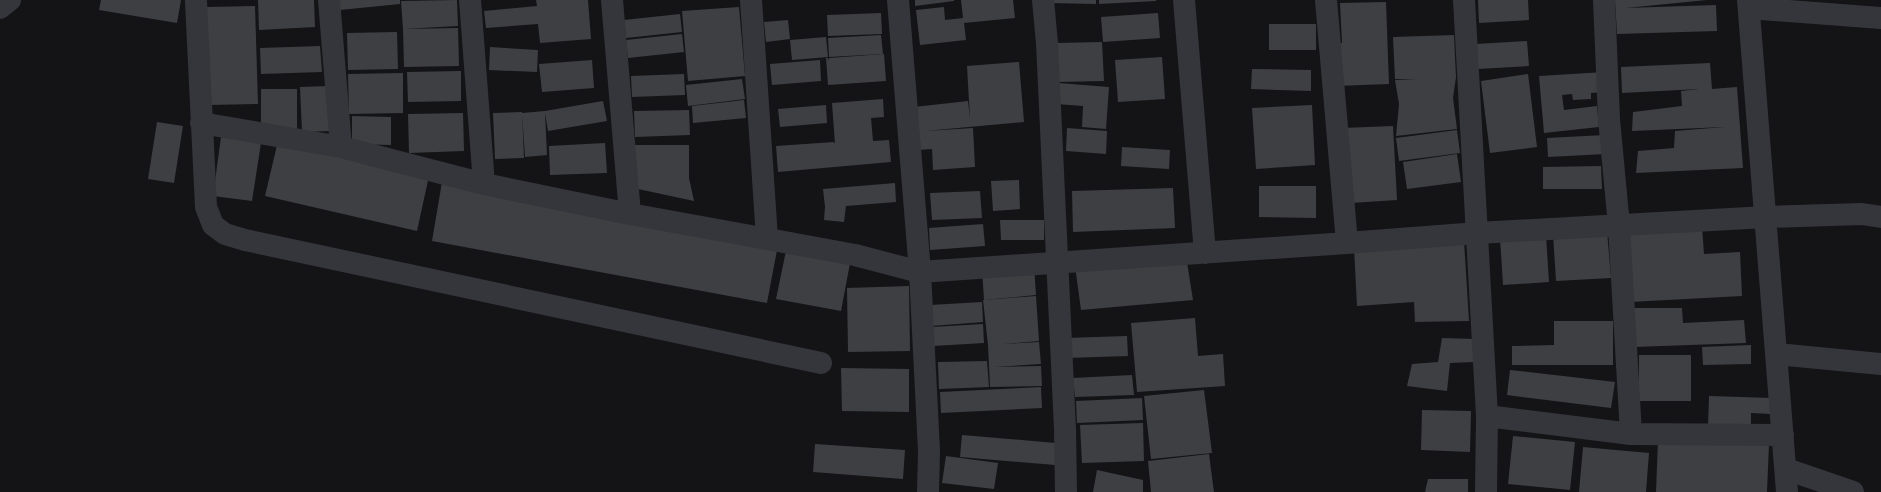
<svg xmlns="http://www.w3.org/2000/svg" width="1881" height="492" font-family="'Open Sans',sans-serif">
  <rect width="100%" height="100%" fill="#141416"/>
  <path fill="#3e3f43" d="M101,0H181L177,23L99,10Z
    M258,0H314L315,27L259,30Z
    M339,0H400V4L340,10Z
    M457,0L458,26L403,29L401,1Z
    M536,0H588L591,39L540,43L538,24L486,28L484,11L537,6Z
    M915,0H954V1L915,6Z
    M961,0H1013L1015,18L964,23L966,40L920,45L916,10L944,7L945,20L963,18Z
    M1049,0H1096V4L1049,3Z
    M1099,0H1156V1L1099,4Z
    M1478,0H1528L1529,20L1479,23Z
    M1615,0H1707L1626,8L1716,5L1717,31L1617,34Z
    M1386,2L1389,84L1336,86L1333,43H1342L1340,3Z
    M255,6L258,104L209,105L206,7Z
    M739,7L745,76L688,81L682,11Z
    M881,13L882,34L828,36L827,15Z
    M1158,13L1160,38L1103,42L1101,17Z
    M680,14L682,32L626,38L624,20Z
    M788,20L790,39L766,42L764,22Z
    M1269,24H1316V50H1269Z
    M458,28L459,66L404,67L403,29Z
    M397,32L398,69L348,70L347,33Z
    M682,34L684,52L628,58L626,40Z
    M881,35L883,54L829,57L828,38Z
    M1454,35L1456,77L1453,98L1457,129L1396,136L1399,104L1395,80L1416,79H1395L1393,37Z
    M826,37L828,57L792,60L790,40Z
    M1527,41L1529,66L1478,69L1476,44Z
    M1102,42L1104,81L1057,82L1056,43Z
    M320,46L322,72L261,74L260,48Z
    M490,47L538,50L537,72L489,70Z
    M884,54L886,81L828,85L826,58H828V61L829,58Z
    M1162,57L1165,99L1118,102L1115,60Z
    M592,60L594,88L542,92L539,64Z
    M820,60L821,81L772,85L770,64Z
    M1019,62L1024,122L925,131L973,128L975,167L933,170L932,149L918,150L914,107L968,101L970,119L967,66Z
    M1710,63L1712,89L1737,87L1743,168L1636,173L1638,151L1674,148L1675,131L1724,127L1632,131L1633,112L1682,106L1681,91L1699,89L1622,93L1621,67Z
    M1252,69L1311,70V91L1251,89Z
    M461,71V101L408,102L407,72Z
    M1605,72L1606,92L1591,93V99L1573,100L1572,94L1562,95L1564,110L1597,106L1599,127L1544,133L1539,76Z
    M403,73V113L349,114L348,74Z
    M684,74L685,95L632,97L631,76Z
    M1528,74L1537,147L1490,153L1481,81Z
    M742,79L745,99L688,106L686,85Z
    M1058,83L1109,87L1106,129L1082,127L1083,106L1056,104Z
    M328,86L330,131L302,132L300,87Z
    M261,89H297V129L261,130Z
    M883,99L884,117L871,118L873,141L889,140L891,162L778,172L776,146L834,142L835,144L832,103Z
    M744,100L746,118L693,123L692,106Z
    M603,101L607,121L548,131L545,113L547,155L525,157L522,113L545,111Z
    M826,105L827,123L780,127L778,109Z
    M1312,105L1315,165L1256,169L1252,108Z
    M689,110L690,135L635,137L634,111Z
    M522,112L524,158L495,159L493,113Z
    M463,113L464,151L409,153L408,114Z
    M352,116L391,117V145L352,144Z
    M157,122L183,126L174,183L148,179Z
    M1393,126L1397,200L1351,203L1342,128Z
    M1067,128L1107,131L1106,154L1066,151Z
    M1457,130L1460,153L1399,161L1396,138Z
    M1605,135L1606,154L1548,157L1547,138Z
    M221,137L261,143L252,201L213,196Z
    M278,141L429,176L417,231L265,196Z
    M605,143L607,173L550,175L549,146Z
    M632,145H689V178L694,201L638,189Z
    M1122,147L1170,150L1169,169L1121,166Z
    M1457,154L1461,182L1407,189L1403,162Z
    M1601,166L1602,189H1543V167Z
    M1019,180L1020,209L993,211L991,181Z
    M442,182L778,245L767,303L432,241Z
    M895,183L896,202L846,206L844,222L824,220L825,207L823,189Z
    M1259,186H1316V218L1259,217Z
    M1173,188L1175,228L1073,232L1072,191Z
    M980,191L982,218L932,220L930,193Z
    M1000,220H1044V240H1001Z
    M983,224L985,246L930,250L929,228Z
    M1702,226L1704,254L1740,252L1742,296L1630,302L1627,230Z
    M1607,231L1611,278L1556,281L1553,234Z
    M1546,235L1549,282L1503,285L1500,238Z
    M1464,241L1469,321L1415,322L1414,302L1357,306L1354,247Z
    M787,246L851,258L841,311L776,299Z
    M1186,256L1193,300L1081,310L1075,266Z
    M1034,265L1036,295L984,300L982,269Z
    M909,286L910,351L848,352L847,288Z
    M1036,296L1039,341L1003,344L1039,342L1041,364L994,367L1041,366L1042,386L990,387L988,345L983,300Z
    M982,302L983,322L931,326L930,305Z
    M1632,308H1682L1683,323L1744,320L1746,343L1634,347Z
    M1195,318L1198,356L1223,354L1225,386L1137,392L1131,323Z
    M1554,321H1613V365H1512V346L1554,345Z
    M983,324L984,343L933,346L932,327Z
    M1127,336L1128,356L1066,358L1065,338Z
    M1442,338L1476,339L1474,362L1450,363L1447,391L1407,386L1412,364L1438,362Z
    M1751,345V364L1703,365L1702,347Z
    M1639,355H1691V401H1639Z
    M987,361L989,387L939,389L938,362Z
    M841,368L909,369V412L842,411Z
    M1510,370L1615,382L1611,408L1507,395Z
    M1132,375L1134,395L1075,397L1073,378Z
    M1041,387L1042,408L941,413L940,392Z
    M1204,390L1212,453L1151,459L1144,396Z
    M1709,396L1772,398L1771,414L1751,413V429L1708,427Z
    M1142,398L1143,420L1077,423L1076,401Z
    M1422,410L1471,411L1470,452L1421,450Z
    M1143,423L1144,461L1082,463L1080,425Z
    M962,435L1056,443L1055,465L960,457Z
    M1513,436L1575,442L1570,490L1508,484Z
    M1658,440L1769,444L1767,492H1656Z
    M815,444L905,450L903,479L813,472Z
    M1583,447L1649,453L1646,492H1579Z
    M1209,454L1214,492H1151L1148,461Z
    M946,456L998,463L994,489L942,483Z
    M1097,470L1143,480V492H1093Z
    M1428,479H1468V492H1425Z"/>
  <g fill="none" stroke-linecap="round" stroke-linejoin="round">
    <path stroke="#35363b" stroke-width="22" d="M329,0L341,147L484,184L630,214L855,255L920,272L1347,243L1478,233L1766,217L1862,214L1881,217
      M470,0L484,184
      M612,0L630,214
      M751,0L767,238
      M898,0L920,272L929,451L928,492
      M1043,0L1047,43L1065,429L1066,492
      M1184,0L1205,253
      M1326,0L1347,243
      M1464,0L1487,416
      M1604,0L1609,119L1619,226L1631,434
      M1748,0L1787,492
      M196,2L206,207L213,225L225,234L245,240L821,363
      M0,8L10,0
      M1749,8L1881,18
      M201,123L341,147
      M1777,354L1881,364
      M1786,469L1853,492
      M1486,492L1487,416L1631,434L1783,435"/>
  </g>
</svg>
